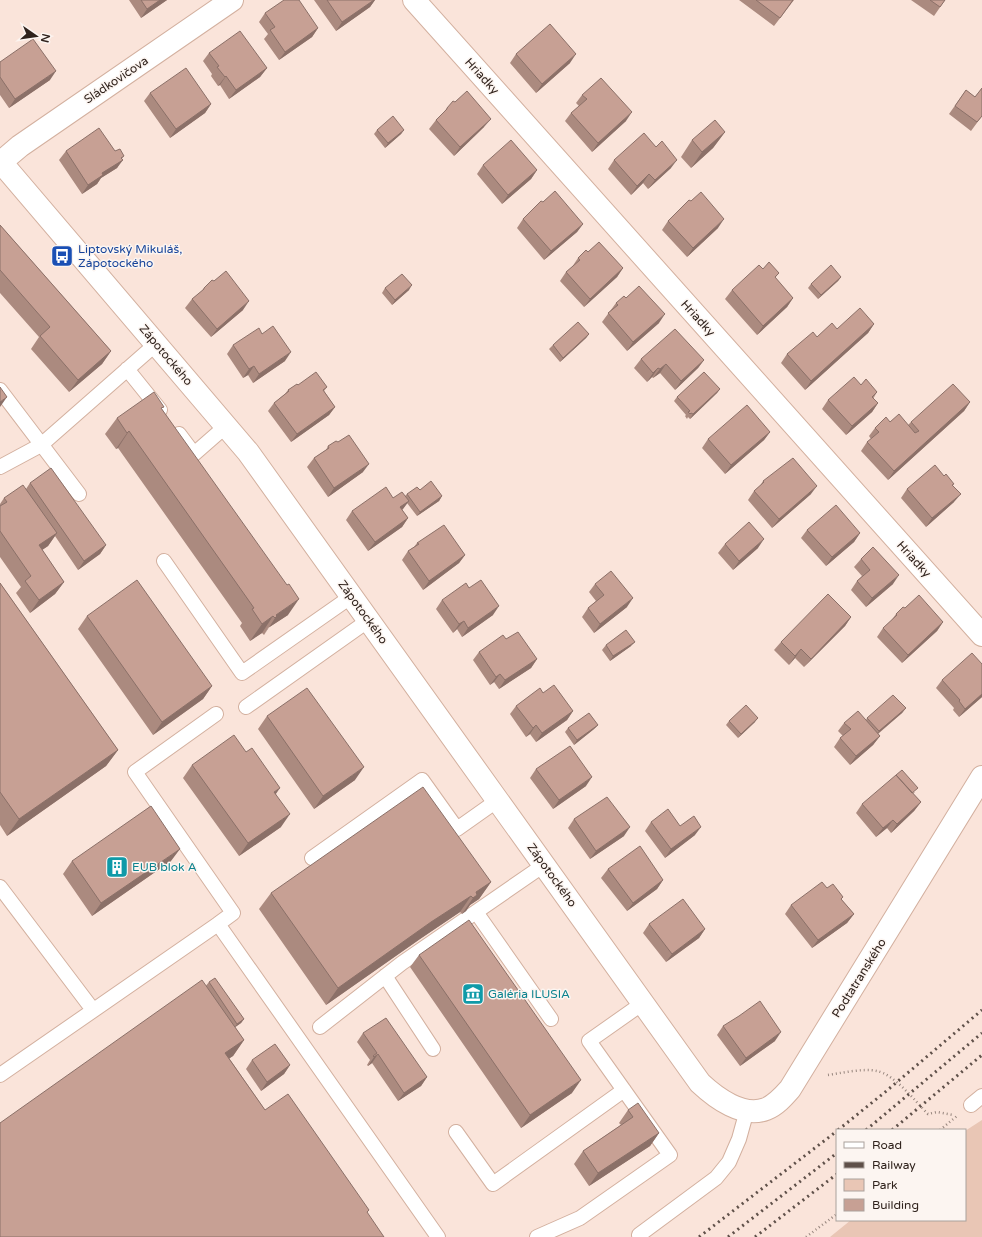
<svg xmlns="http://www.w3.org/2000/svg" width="982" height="1237" font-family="'Varela Round',sans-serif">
  <rect width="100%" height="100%" fill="#fae4da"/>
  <path fill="#e9c6b5" d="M982,1120V1237H830L851,1220H965V1131Z"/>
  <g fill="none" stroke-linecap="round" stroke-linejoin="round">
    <g stroke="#d3b09f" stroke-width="16">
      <path id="lane" d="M127,369L160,410
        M0,390L79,494
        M179,434L194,454L226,426
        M0,467L41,445L156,344
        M164,561L242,673L352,596
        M246,707L369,620
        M216,714L135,772L233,913L218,924
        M312,858L422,780L457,829L498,800
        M0,887L93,1010
        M476,912L551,1019
        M385,976L433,1049
        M320,1027L402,963L544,865
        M0,1075L218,924L438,1237
        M971,1105L982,1096
        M456,1132L493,1184L624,1090
        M639,1235L716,1178L729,1162L739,1139L747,1110
        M537,1237L580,1218L670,1155L589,1041L643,1003"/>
    </g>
    <g stroke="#d3b09f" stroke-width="24">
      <path id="street" d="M414,0L982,635
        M0,161L248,452L700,1083C716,1098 743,1118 766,1109C776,1105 783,1097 790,1089L982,777
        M1,162L20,146L232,0"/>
    </g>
    <path stroke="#97867e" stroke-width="2.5" stroke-dasharray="1 3" stroke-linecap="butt" d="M828,1075C841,1073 864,1068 877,1071C894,1074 915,1101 928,1114L937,1112L953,1115
      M940,1130L957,1116
      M806,1237L837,1214"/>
    <use href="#lane" stroke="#fff" stroke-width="14"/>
    <use href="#street" stroke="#fff" stroke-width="22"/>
    <path stroke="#5f5049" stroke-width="3" stroke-dasharray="2 4" stroke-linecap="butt" d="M838,1130L884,1093L982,1010
      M866,1130L982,1033
      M892,1130L982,1055
      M699,1237L837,1131
      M728,1237L837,1153
      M755,1237L837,1174"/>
  </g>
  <path fill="#ab8a7f" d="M129,0H167L141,18Z
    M314,0H375L370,7L336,31Z
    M739,0H794L774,26Z
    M911,0H945L934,16Z
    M265,13L318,28L312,37L279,60L264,39L268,34L259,22Z
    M209,53L267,68L260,77L229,99L220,85L218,86L211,76L212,74L203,61Z
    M516,54L570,63L536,93L510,63Z
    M0,62L50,80L9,108L0,95Z
    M982,88V116L971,131L949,114L966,90L975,97Z
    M150,93L211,104L205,113L170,138L144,101Z
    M582,95L626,121L592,152L565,121L571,113L579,106L576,103Z
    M447,108L484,127L454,156L429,129L436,120L443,113Z
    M377,130H404L401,134L385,148L374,134Z
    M725,132L713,148L691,168L681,157L692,140Z
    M656,147L671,168L648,189L643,183L631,195L608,169L614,160Z
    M66,151H115L122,159L117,168L101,178L97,184L82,194L59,160Z
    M483,165L537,170L531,179L502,204L477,174Z
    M543,202L583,224L577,232L544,260L517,228L523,219Z
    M668,221L718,228L687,257L662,230Z
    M0,225L111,351L102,364L69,392L31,349L39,337L0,293Z
    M578,258L623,268L617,277L584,307L560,281L566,272L572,267Z
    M763,269L779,273L775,278L793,298L787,307L757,335L725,299L732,290Z
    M841,277L838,281L818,299L808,288L811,284Z
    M214,281L243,310L211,337L185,308L192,299L201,292L204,288Z
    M385,288L409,290L392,305L382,293Z
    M616,303L659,323L627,351L602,322Z
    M874,324L868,333L805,390L781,363L787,354L817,337L837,329Z
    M262,334L285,361L253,383L248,375L243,378L227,354L233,345Z
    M589,334L586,338L560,362L549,349L553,345Z
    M641,359L704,360L698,368L675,390L660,373L653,378L652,377L647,382L634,368Z
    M298,385L327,387L324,391L335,407L329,415L291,442L268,411L274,403L285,394L288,390Z
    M861,385L877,392L873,399L878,403L872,412L846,435L822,409L828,400Z
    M720,389L717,393L690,419L688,417L687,419L685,416L686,415L674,401L677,397Z
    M970,402L964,411L888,480L861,451L867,442L871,439L869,436L875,428L890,422L908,425L911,422Z
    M162,409L288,615L268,628L264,635L262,633L250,641L240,626L242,623L118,448L116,449L105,434L117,418Z
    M770,432L764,440L725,474L702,448L708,439Z
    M328,446L363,472L328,497L307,467L314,458L326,450Z
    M763,481L811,494L772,528L748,500L754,491L760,486Z
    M30,483L106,545L100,554L78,570L55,536L48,546L42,550L64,582L55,594L30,613L16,593L21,587L0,557V504L4,498L26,489Z
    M953,485L954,502L926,527L901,498L907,489Z
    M420,490L442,496L439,501L417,516L407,503L402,510L408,518L402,527L368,551L346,520L352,511L393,498L405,496L407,494Z
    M807,530L860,533L854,542L826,566L801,538Z
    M417,543L465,555L459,563L423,590L402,560L408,551L414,547Z
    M725,544L758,548L733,570L718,553Z
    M861,559L893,584L866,607L851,590L857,581L862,576L854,567Z
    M0,583L118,750L106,766L7,836L0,825Z
    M595,584L627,607L594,633L582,617L588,608L596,601L589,592Z
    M442,600L493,615L462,637L457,629L453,633L436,609Z
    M905,608L943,622L937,631L902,663L877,637L883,628L891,621L896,614Z
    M87,616L212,686L203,699L153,735L78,629Z
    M851,617L845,626L804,667L795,658L789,665L774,650L781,642Z
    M506,639L537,659L531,668L499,689L494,682L490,685L473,660L479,652Z
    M606,645L631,646L610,661L602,650Z
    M982,664V697L959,717L953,710L954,708L936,688L942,680Z
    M543,693L573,711L567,720L536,742L530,734L526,737L510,714L516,706Z
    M906,708L902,713L878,734L880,736L873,745L850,765L834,747L840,738L843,736L838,731L844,723L866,720L867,718Z
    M267,716L355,780L314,809L258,729Z
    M729,721L755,722L738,738L726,725Z
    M598,725L594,729L574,745L565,732L568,728Z
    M192,765L276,794L281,827L239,856L183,778Z
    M536,769L586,786L553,809L530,778Z
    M915,792L913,794L921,802L914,811L891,833L887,828L876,837L856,813L862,804Z
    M574,819L624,836L590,859L568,828Z
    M651,822L680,826L695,835L665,858L645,831Z
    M72,861H171L92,916L63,874Z
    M608,869L663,880L657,889L627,911L601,878Z
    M491,882L479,899L470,905L466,911L462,914L460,912L420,939L326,1005L259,909L271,893Z
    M827,888L841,899L854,914L847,923L812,948L785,914L791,905Z
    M649,924L705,929L699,938L666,962L643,933Z
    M419,955L572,1093L521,1128L410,967Z
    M209,982L244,1019L241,1023L235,1027L244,1040L233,1056L229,1058L265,1110L369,1210L367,1213L0,1237Z
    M723,1026L775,1041L740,1066L717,1035Z
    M363,1033L427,1077L421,1086L398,1101L372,1063L368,1066L367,1065L370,1060L357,1042Z
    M252,1060L290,1065L284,1074L261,1091L246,1069Z
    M628,1110L659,1133L650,1146L589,1186L574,1164L583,1151L621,1125L619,1123Z"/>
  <path fill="#8b7068" d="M160,0H167L141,18L147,9Z
    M374,0H375L370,7L336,31L342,22Z
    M318,28L312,37L279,60L285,52Z
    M576,54L570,63L536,93L542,84Z
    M267,68L260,77L229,99L236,90Z
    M56,71L50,80L9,108L15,99Z
    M226,76L220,85L218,86L225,77Z
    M211,104L205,113L170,138L176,129Z
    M632,112L626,121L592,152L598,143Z
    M491,119L484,127L454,156L460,147Z
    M404,130L401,134L385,148L388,143Z
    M725,132L713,148L691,168L702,152Z
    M124,156L120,161L123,160L117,168L101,178L97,184L82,194L88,185L102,173Z
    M677,160L671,168L648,189L655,180Z
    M537,170L531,179L502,204L508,195Z
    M649,174L643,183L631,195L637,186Z
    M724,219L718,228L687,257L693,248Z
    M583,224L577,232L544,260L551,251Z
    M623,268L617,277L584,307L590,299Z
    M841,277L838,281L818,299L821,295Z
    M412,285L409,290L392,305L395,300Z
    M793,298L787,307L757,335L763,326Z
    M249,301L243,310L211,337L217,329Z
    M665,314L659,323L627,351L633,342Z
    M874,324L868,333L805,390L811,381Z
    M589,334L586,338L560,362L563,358Z
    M111,351L102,364L69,392L78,380Z
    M291,352L285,361L253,383L259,374Z
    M704,360L698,368L675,390L681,381Z
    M666,364L660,373L653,378L660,369Z
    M254,366L248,375L243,378L249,369Z
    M658,368L652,377L647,382L653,373Z
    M720,389L717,393L690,419L693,414Z
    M7,397L0,407V402Z
    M970,402L964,411L888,480L894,471Z
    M878,403L872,412L846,435L852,426Z
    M335,407L329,415L291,442L297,434Z
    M129,431L118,448L116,449L127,433Z
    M770,432L764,440L725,474L731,465Z
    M369,464L363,472L328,497L334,488Z
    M817,486L811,494L772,528L779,519Z
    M961,494L954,502L926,527L932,518Z
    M442,496L439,501L417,516L420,512Z
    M409,501L403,509L394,516L400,507Z
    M408,518L402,527L368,551L375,542Z
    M57,533L48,546L30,558L39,545Z
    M860,533L854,542L826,566L832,557Z
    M764,539L758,548L733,570L739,561Z
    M106,545L100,554L78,570L84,561Z
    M465,555L459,563L423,590L429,581Z
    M899,575L893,584L866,607L872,598Z
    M64,582L55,594L30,613L39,600Z
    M633,598L627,607L594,633L600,624Z
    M299,599L288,615L268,628L264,635L275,618L276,615Z
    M499,606L493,615L462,637L468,628Z
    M273,616L262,633L250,641L262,624Z
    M851,617L845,626L804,667L811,659Z
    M464,621L457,629L453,633L459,624Z
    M943,622L937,631L902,663L908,655Z
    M635,642L631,646L610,661L613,656Z
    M801,649L795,658L789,665L795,656Z
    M537,659L531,668L499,689L505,680Z
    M500,674L494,682L490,685L496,677Z
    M212,686L203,699L153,735L162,722Z
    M982,694V697L959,717L965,709Z
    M906,708L902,713L876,735L879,731Z
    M573,711L567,720L536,742L542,733Z
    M758,718L755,722L738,738L741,734Z
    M536,725L530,734L526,737L533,728Z
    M598,725L594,729L574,745L577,740Z
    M880,736L873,745L850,765L856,756Z
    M118,750L106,766L7,836L19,819Z
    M364,767L355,780L314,809L323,796Z
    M592,777L586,786L553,809L559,800Z
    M280,788L271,801L274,792Z
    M921,802L914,811L891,833L897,824Z
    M290,814L281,827L239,856L248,843Z
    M893,820L887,828L876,837L883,828Z
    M630,827L624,836L590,859L596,851Z
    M701,827L695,835L665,858L671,849Z
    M180,849L171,861L92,916L101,903Z
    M663,880L657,889L627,911L633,903Z
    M491,882L479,899L470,905L466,911L462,914L473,898L476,892Z
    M471,896L460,912L420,939L326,1005L338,988L431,922Z
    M854,914L847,923L812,948L818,940Z
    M705,929L699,938L666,962L672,954Z
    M244,1019L241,1023L234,1028L237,1024Z
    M781,1032L775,1041L740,1066L746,1058Z
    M244,1040L233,1056L214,1069L225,1053Z
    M378,1054L372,1063L368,1066L374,1057Z
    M290,1065L284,1074L261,1091L267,1082Z
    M427,1077L421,1086L398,1101L404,1093Z
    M581,1080L572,1093L521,1128L530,1115Z
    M659,1133L650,1146L589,1186L598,1173Z"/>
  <path fill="#c7a094" stroke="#8b7068" d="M141,0H160L147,9Z
    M284,0H299L318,28L285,52L270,30L275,27L265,13Z
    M327,0H374L342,22Z
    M756,0H793L780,18Z
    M930,0H945L940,7Z
    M550,24L576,54L542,84L516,54Z
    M240,31L267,68L236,90L226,76L225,77L217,67L219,66L209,53Z
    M33,39L56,71L15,99L0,77V62Z
    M186,68L211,104L176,129L150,93Z
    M601,78L632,112L598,143L571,113L587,99L582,95Z
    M982,88V116L977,122L955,106L966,90L975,97Z
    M467,91L491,119L460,147L436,120L447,109V108L453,101L455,102Z
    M393,116L404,130L388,143L377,130Z
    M715,120L725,132L702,152L692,140Z
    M99,128L115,151L120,149L124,156L121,158L123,160L102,173L103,175L88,185L66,151Z
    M644,133L656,147L662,141L677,160L655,180L649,174L637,186L614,160Z
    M511,140L537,170L508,195L483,165Z
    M555,191L583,224L551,251L523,219L541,201L543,202Z
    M701,192L724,219L693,248L668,221L689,200L691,201Z
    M0,225L111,351L78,380L40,336L50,327L0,270Z
    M599,242L623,268L590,299L566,272L580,260L578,258L586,250L588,252Z
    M769,262L779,273L775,277L793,298L763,326L732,290L759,265L763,269Z
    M831,265L841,277L821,295L811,284Z
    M226,271L249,301L217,329L192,299L204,289V288L212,280L214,281Z
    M402,274L412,285L395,300L385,288Z
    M639,286L665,314L633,342L608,313L618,305L616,303L624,296L626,298Z
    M860,308L874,324L811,381L787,354L813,332L817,337L832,323L837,329Z
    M578,322L589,334L563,358L553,345Z
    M273,326L291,352L259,374L254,366L249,369L233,345L259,328L262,334Z
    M675,329L704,360L681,381L666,364L660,369L658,368L653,373L641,359Z
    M316,372L327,387L323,390L335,407L297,434L274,403L289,391L288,390L297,384L298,385Z
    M704,372L720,389L693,414L691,413L690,414L688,412L690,411L677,397Z
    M854,377L861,385L866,379L877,392L872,397L878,403L852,426L828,400Z
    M953,384L970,402L894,471L867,442L879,432L875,428L886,417L890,422L899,414L915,433L919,431L911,422Z
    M0,387L7,397L0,402Z
    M154,392L164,407L161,408L287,585L289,584L299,599L276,615L277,616L275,618L273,616L262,624L252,609L254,608L129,431L127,433L117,418Z
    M747,405L770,432L731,465L708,439Z
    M349,435L369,464L334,488L314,458L329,448L328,446L336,441L338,442Z
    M793,458L817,486L779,519L754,491L764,482L763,481Z
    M935,465L944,476L946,474L954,484L952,485L961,494L932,518L907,489Z
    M51,468L106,545L84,561L30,483Z
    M431,481L442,496L420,512L407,494L417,487L420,490Z
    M23,485L57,533L39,545L64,582L39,600L25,581L31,576L0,531V506L7,502L4,498Z
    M386,487L393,498L402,492L409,501L400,507L408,518L375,542L352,511Z
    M836,505L860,533L832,557L807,530Z
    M749,522L764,539L739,561L725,544Z
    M444,525L465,555L429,581L408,551L419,544L417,543Z
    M873,547L899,575L872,598L857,581L870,570L861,559Z
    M611,571L633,598L600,624L588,608L604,595L595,584Z
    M137,580L212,686L162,722L87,616Z
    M481,580L499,606L468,628L464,621L459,624L442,600L466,583L469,588Z
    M0,583L118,750L19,819L0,792Z
    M828,594L851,617L811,659L801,649L795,656L781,642Z
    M919,595L943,622L908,655L883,628L897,615L896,614L903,607L905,608Z
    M626,630L635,642L613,656L606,645Z
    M518,632L537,659L505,680L500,674L496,677L479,652L503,635L506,639Z
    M972,653L982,664V694L965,709L959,701L960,700L942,680Z
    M554,685L573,711L542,733L536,725L533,728L516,706L540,688L543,693Z
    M307,688L364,767L323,796L267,716Z
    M893,695L906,708L879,731L867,718Z
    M746,705L758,718L741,734L729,721Z
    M858,711L880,736L856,756L840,738L851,729L844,723Z
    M589,713L598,725L577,740L568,728Z
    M234,735L246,752L252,748L280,788L274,792L290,814L248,843L192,765Z
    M570,746L592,777L559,800L536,769Z
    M902,770L918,788L912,793L896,775Z
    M896,775L921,802L897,824L893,820L883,828L862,804Z
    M423,787L491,882L476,892L477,895L473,898L471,896L431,922L338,988L271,893Z
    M607,797L630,827L596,851L574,819Z
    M151,806L180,849L101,903L72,861Z
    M668,809L680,826L694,816L701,827L671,849L651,822Z
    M640,846L663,880L633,903L608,869Z
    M822,882L827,888L833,884L843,897L841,899L854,914L818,940L791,905Z
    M683,899L705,929L672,954L649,924Z
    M469,920L581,1080L530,1115L419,955Z
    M215,978L244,1019L237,1024L209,982Z
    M202,980L244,1040L225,1053L265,1110L288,1094L369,1210L367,1212L384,1237H0V1123Z
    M760,1001L781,1032L746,1058L723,1026L739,1016Z
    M386,1018L427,1077L404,1093L378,1054L374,1057L373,1056L377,1053L363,1033Z
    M275,1044L290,1065L267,1082L252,1060Z
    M638,1103L659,1133L598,1173L583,1151L633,1117L628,1110Z"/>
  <defs>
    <g id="bus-square" transform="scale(1.15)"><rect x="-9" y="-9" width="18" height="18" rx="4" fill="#1a4fb4" stroke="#fcf5f1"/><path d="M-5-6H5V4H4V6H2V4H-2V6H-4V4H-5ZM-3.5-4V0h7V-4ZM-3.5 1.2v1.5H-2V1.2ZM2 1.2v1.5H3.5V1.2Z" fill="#fff"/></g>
    <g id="building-square" transform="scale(1.15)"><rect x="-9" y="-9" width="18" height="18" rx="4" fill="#0f9aa8" stroke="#fcf5f1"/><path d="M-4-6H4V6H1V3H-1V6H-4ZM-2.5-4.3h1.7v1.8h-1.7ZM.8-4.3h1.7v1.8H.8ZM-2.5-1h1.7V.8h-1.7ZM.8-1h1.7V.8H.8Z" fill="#fff"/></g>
    <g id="museum-square" transform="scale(1.15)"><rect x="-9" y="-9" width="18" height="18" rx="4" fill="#0f9aa8" stroke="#fcf5f1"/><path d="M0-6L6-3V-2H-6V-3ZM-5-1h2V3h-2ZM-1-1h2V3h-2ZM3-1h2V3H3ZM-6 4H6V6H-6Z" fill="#fff"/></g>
  </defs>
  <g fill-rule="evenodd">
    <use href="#bus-square" x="62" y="256"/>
    <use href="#building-square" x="117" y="867"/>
    <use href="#museum-square" x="473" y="994"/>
  </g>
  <g text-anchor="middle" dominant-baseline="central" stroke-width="3" stroke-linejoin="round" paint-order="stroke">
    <g font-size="12" fill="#2f221c" stroke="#fcf5f1">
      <text transform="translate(482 76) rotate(48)">Hriadky</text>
      <text transform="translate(116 80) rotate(-34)">Sládkovičova</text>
      <text transform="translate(698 318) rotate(48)">Hriadky</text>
      <text transform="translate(166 355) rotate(50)">Zápotockého</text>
      <text transform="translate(914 559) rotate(48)">Hriadky</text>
      <text transform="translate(363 612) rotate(54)">Zápotockého</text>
      <text transform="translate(552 875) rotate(54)">Zápotockého</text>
      <text transform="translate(859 978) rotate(-58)">Podtatranského</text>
    </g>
    <g font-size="12" fill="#164399" stroke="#fcf5f1" text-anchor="start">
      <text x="78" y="249">Liptovský Mikuláš,<tspan x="78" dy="14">Zápotockého</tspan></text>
    </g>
    <g font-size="12" fill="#0d838f" stroke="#fcf5f1" text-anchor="start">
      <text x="132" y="867">EUB blok A</text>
      <text x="488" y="994">Galéria ILUSIA</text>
    </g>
  </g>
  <rect x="836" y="1129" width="130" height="92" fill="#fcf5f1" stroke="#aaa19c"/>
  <rect x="844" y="1142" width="20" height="6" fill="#ffffff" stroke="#aaa19c"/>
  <text x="872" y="1149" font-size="12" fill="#2f221c">Road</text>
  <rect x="844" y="1162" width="20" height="6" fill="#5f5049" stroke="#aaa19c"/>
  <text x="872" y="1169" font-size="12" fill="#2f221c">Railway</text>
  <rect x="844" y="1179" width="20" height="12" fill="#e9c6b5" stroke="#aaa19c"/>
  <text x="872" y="1189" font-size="12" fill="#2f221c">Park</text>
  <rect x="844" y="1199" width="20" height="12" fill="#c7a094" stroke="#aaa19c"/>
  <text x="872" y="1209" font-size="12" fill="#2f221c">Building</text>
  <g transform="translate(36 36) rotate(103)" stroke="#fcf5f1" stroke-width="3" paint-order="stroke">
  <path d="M0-3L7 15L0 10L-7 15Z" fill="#2f221c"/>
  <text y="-6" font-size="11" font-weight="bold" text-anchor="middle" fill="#2f221c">N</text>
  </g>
</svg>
